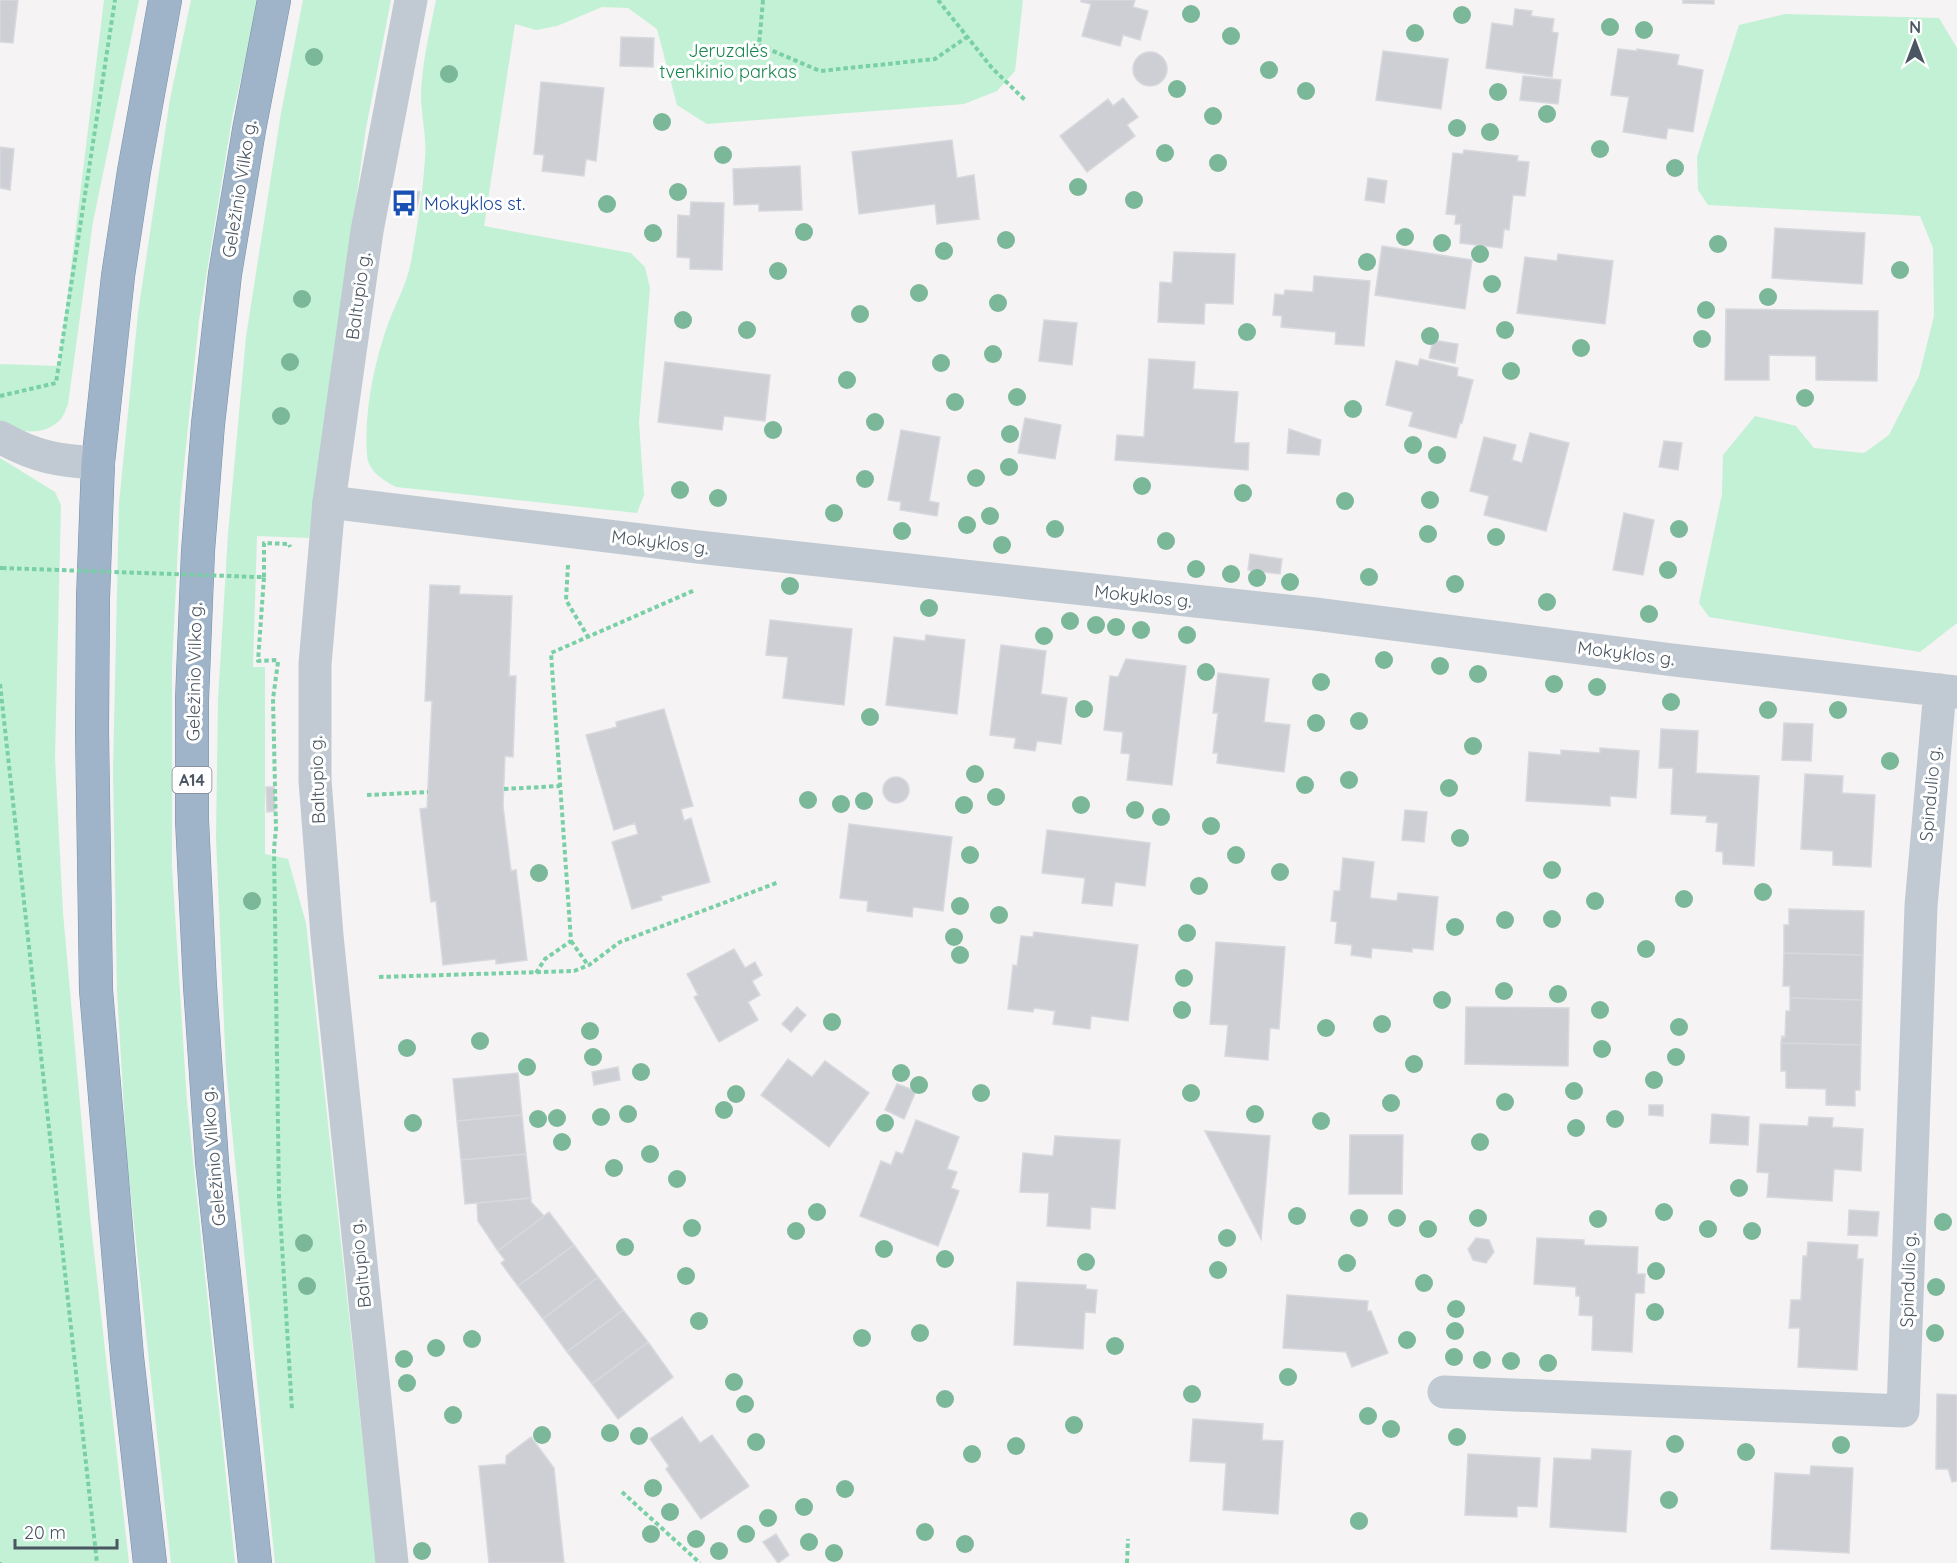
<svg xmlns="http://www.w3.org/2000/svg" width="1957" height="1563" font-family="Quicksand,sans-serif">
  <rect width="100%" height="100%" fill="#f5f3f3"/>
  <path fill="#c3f1d5" d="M104,0H139L93,222L68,404C66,409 63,418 59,421C42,437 16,433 0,420V364L59,366Z
    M191,0H259L233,113L199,320L180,505L172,667V866L187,1102L235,1563H171L127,1159L117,991L113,771L119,503L138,313L170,99Z
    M303,0H391L366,128L309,538L257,536L253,667H265V854L288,859L306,923L376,1563H275L226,1070L216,838L218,700L228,534L246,337L281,113Z
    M436,0H1023L1015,71L997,91L964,104L707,124L677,105L657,29L628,8L602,7L557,26L536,30L515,24L484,226L631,253L645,267L650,288L639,422L644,495L637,513L396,487C383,480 368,471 367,455C364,410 374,363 389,321C397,301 407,283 411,262C417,227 423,193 425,158C427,137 421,115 421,94C422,62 430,31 436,0Z
    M1785,14L1939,18L1957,48V623L1920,652L1709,617L1699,603L1722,494L1723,455L1755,416L1796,426L1814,448L1864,453L1889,435L1919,376L1934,316L1933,248L1920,216L1708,205L1698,190L1697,157L1739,25Z
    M0,458L55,492L61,505L55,758L63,913L90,1216L129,1563H0Z"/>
  <path fill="#cdcfd5" stroke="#d7d9de" stroke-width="1.5" d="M0,0H18L13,43L0,42Z
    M1081,0H1135L1133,7L1148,11L1140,40L1123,35L1120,46L1082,36L1091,4L1081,2Z
    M1683,0H1714V4L1683,3Z
    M1515,9L1532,11L1531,16L1554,19L1552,32L1558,33L1552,77L1486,68L1492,23L1513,26Z
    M621,37L654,38L653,67L620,66Z
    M1618,49L1637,51V49L1679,55L1677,65L1703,70L1693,132L1668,128L1666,139L1623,132L1629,97L1611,95Z
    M1383,51L1448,59L1441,109L1376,100Z
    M1133 69a17 17 0 1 1 34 0a17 17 0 1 1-34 0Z
    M1523,76L1561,80L1558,104L1520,100Z
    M541,82L604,88L596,161L586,159L584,176L542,171L544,155L534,154Z
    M1123,98L1138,117L1127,125L1135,136L1087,172L1060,136L1108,99L1113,106Z
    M952,140L957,178L974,175L979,219L937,224L935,204L859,214L852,152Z
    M0,147L14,149L10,190L0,188Z
    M1464,150L1518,156L1517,161L1529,162L1525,196L1513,195L1509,230L1504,229L1502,248L1460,243L1461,224H1455L1456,215L1446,214L1453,153L1463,154Z
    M800,166L802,210L759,211V204L734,205L733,169Z
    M1368,178L1387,181L1384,203L1365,200Z
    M411,191L420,192L416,213L408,212Z
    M691,202L724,203L722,270L690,269V258L677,257L678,215L690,216Z
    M1775,228L1865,233L1862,284L1772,278Z
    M1382,246L1472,260L1465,309L1375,295Z
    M1174,252L1235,254L1233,304L1205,303L1204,324L1158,322L1160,282L1172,283Z
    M1558,254L1613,261L1605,324L1517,313L1525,257L1557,261Z
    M1314,276L1370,281L1364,346L1335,344L1336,332L1281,327L1282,316L1273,315L1275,294L1284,295L1285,290L1313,292Z
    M1726,309L1878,311L1877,381L1816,380V356L1769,355V380H1725Z
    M1044,320L1077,323L1072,365L1039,361Z
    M1433,340L1458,344L1455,363L1429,358Z
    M1149,359L1195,362L1193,389L1238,392L1234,443H1249L1248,470L1115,460L1117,435L1144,437Z
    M1420,359L1458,368L1457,376L1473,380L1462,423H1460L1456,438L1409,426L1413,412L1386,405L1396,361L1418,366Z
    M665,362L770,375L765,421L724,416L722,430L658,422Z
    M1025,418L1061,425L1055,459L1018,453Z
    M1289,429L1321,440L1319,455L1287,453Z
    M901,430L940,437L929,501L939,503L937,516L900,510L901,502L888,500Z
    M1530,433L1569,443L1546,531L1484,515L1489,496L1470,491L1484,437L1516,445L1512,460L1522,463Z
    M1664,441L1682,443L1678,470L1659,467Z
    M1624,513L1654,520L1643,575L1613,570Z
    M1250,554L1282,559L1280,574L1248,570Z
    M430,585L460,586L459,594L512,596L509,676H516L513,757L505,756L503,806L511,871L516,870L527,960L496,964V959L443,965L436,901L431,902L420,809L427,808L432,701H425Z
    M770,620L852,629L844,705L783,698L788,657L766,655Z
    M926,635L965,640L957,714L886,705L894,637L925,641Z
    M1001,645L1046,651L1041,694L1067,698L1061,744L1037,741L1035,751L1014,748L1016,738L990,735Z
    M1126,659L1186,666L1172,785L1127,780L1130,754L1121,753L1123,732L1104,730L1110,676L1118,677Z
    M1218,673L1269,679L1264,722L1290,725L1284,772L1217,763L1218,753H1213L1218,713H1213Z
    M664,709L693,806L681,809L684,821L691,818L710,882L661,896L662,900L632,909L612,842L638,834L635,823L614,830L586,735L617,727L616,722Z
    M1784,723L1813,724L1811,761L1782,760Z
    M1661,729L1698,731L1696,773L1759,776L1754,866L1723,864V852L1716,851L1718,823L1706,822L1707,816L1671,814L1673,768H1659Z
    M1600,748L1639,751L1636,798L1610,796V806L1526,801L1529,752L1561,755V750L1600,753Z
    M1805,774L1843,776L1842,793L1875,795L1871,867L1833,865V851L1801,849Z
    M883 790a13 13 0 1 1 26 0a13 13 0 1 1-26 0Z
    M266,787H274L275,811L267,812Z
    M1405,810L1427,812L1424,842L1402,840Z
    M849,824L952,837L943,911L913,907L912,917L867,911L868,901L840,898Z
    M1047,830L1150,843L1145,886L1115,882L1112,906L1082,903L1085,878L1042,873Z
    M1343,858L1374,862L1370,898L1397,901L1398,893L1438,897L1433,950L1412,948V952L1372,948L1371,958L1351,955L1352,945L1335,943L1337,922L1331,921L1334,891H1340Z
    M1789,909L1864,911L1863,955L1784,953V925H1789Z
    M1034,932L1138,945L1128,1021L1091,1016L1090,1029L1053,1024L1055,1011L1034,1008L1033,1012L1008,1009L1013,965L1017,966L1021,936L1033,937Z
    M1216,942L1285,947L1279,1029L1270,1028L1268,1060L1225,1056L1228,1025L1210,1024Z
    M734,949L745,968L755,962L762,975L752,981L760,995L748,1002L758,1020L719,1042L694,997L698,995L687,974Z
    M1784,953L1863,955L1862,1000L1790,998V986H1783Z
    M1790,998L1862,1000L1861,1045L1781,1043L1782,1036L1785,1037L1786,1011H1790Z
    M797,1007L806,1015L791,1032L782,1024Z
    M1466,1007L1569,1008L1568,1066L1465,1064Z
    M1781,1043L1861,1045L1860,1090H1855V1106L1826,1105V1089L1786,1088V1071H1781Z
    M788,1059L812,1077L825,1061L869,1093L829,1147L761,1095Z
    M618,1067L620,1080L594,1085L592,1072Z
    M518,1073L522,1115L457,1121L453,1079Z
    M897,1084L916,1091L904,1119L885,1110Z
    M1649,1105H1663V1116L1649,1115Z
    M1712,1114L1749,1117L1748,1145L1710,1143Z
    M522,1115L526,1154L461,1160L457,1121Z
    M1809,1117L1833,1118L1832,1127L1863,1129L1861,1171L1834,1169L1832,1201L1767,1197L1769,1173L1757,1172L1760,1124L1808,1126Z
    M916,1120L959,1137L947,1169L957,1172L951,1188L959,1191L938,1246L860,1216L881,1161L891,1165L896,1152L903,1154Z
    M1205,1131L1270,1136L1261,1239Z
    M1350,1135H1403L1402,1194H1349Z
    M1055,1136L1120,1140L1115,1209L1091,1207L1090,1229L1047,1226L1049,1193L1020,1192L1023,1153L1053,1156Z
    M526,1154L531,1198L465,1204L461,1160Z
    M531,1198V1202L544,1216L498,1251L478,1221L477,1203Z
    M1849,1210L1879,1212L1877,1236L1848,1235Z
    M549,1212L574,1245L518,1286L501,1263L505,1260L498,1251Z
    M1476,1238L1489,1240L1494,1252L1486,1263L1473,1260L1468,1249Z
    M1537,1238L1584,1240V1245L1638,1247L1637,1274H1645L1644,1293H1635L1632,1352L1592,1350L1593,1316L1579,1315L1580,1296H1576V1287L1534,1284Z
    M1808,1242L1858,1245L1857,1259H1863L1857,1370L1798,1367L1800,1328H1789L1791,1300H1801L1803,1256H1807Z
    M574,1245L598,1277L543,1319L518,1286Z
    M598,1277L623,1310L567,1352L543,1319Z
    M1017,1282L1086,1285V1289L1097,1290L1095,1313L1085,1312L1083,1349L1014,1345Z
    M1287,1295L1368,1301L1367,1311H1371L1388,1353L1352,1367L1346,1352L1283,1348Z
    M623,1310L648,1342L592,1384L567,1352Z
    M648,1342L673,1377L618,1419L592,1384Z
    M1937,1394L1957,1395V1481L1952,1482L1948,1469H1936Z
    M682,1417L700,1443L712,1435L749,1486L701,1519L666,1469L669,1466L650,1439Z
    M1193,1419L1263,1424L1262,1440L1283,1441L1278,1514L1223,1510L1226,1463L1190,1461Z
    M531,1437L554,1468L564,1563H489L479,1466L506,1464V1456Z
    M1592,1449L1631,1451L1626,1532L1550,1527L1554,1458L1591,1460Z
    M1468,1454L1540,1458L1537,1507L1517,1506V1517L1465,1515Z
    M1811,1466L1853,1468L1849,1553L1771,1549L1775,1473L1810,1475Z
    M776,1534L789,1555L778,1563L763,1542Z"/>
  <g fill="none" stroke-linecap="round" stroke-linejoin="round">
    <g stroke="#7690ad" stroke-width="34">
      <path id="trunk" d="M150,1563L127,1357L96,990L92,730L93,598L98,463L118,276L134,171L165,0
        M255,1563L212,1162L200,986L192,820V700L198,551L208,424L225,274L249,130L274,0"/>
    </g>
    <path stroke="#7ad0a6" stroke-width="4" stroke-dasharray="4.5 3" stroke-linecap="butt" d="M763,0L759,45L820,71L935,59L967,37
      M938,0L992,68L1025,100
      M0,396L56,383L115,0
      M568,565L566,600L588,637
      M0,568H2
      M257,577H264L258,661L278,660
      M264,577V543L289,544L290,547
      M278,662L273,699L276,829L274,849L279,1197L292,1410
      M0,684L97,1563
      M504,789L560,786
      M367,795L428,792
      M571,941L588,965
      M536,973L545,959L571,941L551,653L695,590
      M379,977L574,971L589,965L620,942L779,882
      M622,1492L700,1563
      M0,1562V1563
      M1127,1563L1128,1539"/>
    <path stroke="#c1cad2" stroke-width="33" d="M0,437C35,457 59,461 98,463
      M329,502L698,547L1315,614L1673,660L1957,692
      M1444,1392L1903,1411L1921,906L1940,690"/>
    <path stroke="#c1cad2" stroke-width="33" d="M392,1563L327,936L315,780V664L329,502L367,231L411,0"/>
    <use href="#trunk" stroke="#9fb4c9" stroke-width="33"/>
    <path stroke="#7ad0a6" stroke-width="4" stroke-dasharray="4.5 3" stroke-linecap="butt" d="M2,568L257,577"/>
  </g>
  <g fill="#7bb799">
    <circle cx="1191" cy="14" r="9"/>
    <circle cx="1462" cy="15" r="9"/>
    <circle cx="1610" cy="27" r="9"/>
    <circle cx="1644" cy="30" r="9"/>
    <circle cx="1415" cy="33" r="9"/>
    <circle cx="1231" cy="36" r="9"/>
    <circle cx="314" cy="57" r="9"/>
    <circle cx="1269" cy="70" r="9"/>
    <circle cx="449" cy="74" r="9"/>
    <circle cx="1177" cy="89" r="9"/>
    <circle cx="1306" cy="91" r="9"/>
    <circle cx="1498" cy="92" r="9"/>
    <circle cx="1547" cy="114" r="9"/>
    <circle cx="1213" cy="116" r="9"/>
    <circle cx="662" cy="122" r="9"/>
    <circle cx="1457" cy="128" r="9"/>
    <circle cx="1490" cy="132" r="9"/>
    <circle cx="1600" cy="149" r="9"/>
    <circle cx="1165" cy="153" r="9"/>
    <circle cx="723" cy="155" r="9"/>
    <circle cx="1218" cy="163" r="9"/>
    <circle cx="1675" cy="168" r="9"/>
    <circle cx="1078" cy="187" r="9"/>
    <circle cx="678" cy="192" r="9"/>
    <circle cx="1134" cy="200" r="9"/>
    <circle cx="607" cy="204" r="9"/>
    <circle cx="804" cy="232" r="9"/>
    <circle cx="653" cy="233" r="9"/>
    <circle cx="1405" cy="237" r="9"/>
    <circle cx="1006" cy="240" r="9"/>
    <circle cx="1442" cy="243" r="9"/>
    <circle cx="1718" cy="244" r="9"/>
    <circle cx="944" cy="251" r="9"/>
    <circle cx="1480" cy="254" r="9"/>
    <circle cx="1367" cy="262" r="9"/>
    <circle cx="1900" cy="270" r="9"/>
    <circle cx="778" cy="271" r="9"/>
    <circle cx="1492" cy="284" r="9"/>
    <circle cx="919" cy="293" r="9"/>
    <circle cx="1768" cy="297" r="9"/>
    <circle cx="302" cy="299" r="9"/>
    <circle cx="998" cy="303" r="9"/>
    <circle cx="1706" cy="310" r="9"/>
    <circle cx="860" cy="314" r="9"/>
    <circle cx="683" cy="320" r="9"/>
    <circle cx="747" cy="330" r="9"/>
    <circle cx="1505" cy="330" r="9"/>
    <circle cx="1247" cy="332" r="9"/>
    <circle cx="1430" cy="336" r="9"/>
    <circle cx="1702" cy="339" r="9"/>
    <circle cx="1581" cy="348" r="9"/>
    <circle cx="993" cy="354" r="9"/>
    <circle cx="290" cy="362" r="9"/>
    <circle cx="941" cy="363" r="9"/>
    <circle cx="1511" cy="371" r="9"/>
    <circle cx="847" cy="380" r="9"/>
    <circle cx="1017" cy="397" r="9"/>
    <circle cx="1805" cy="398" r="9"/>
    <circle cx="955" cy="402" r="9"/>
    <circle cx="1353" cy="409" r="9"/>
    <circle cx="281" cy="416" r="9"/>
    <circle cx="875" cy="422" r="9"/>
    <circle cx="773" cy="430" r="9"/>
    <circle cx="1010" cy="434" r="9"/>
    <circle cx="1413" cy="445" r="9"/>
    <circle cx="1437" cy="455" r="9"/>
    <circle cx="1009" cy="467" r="9"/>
    <circle cx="976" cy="478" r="9"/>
    <circle cx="865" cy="479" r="9"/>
    <circle cx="1142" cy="486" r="9"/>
    <circle cx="680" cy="490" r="9"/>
    <circle cx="1243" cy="493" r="9"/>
    <circle cx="718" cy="498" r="9"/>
    <circle cx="1430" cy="500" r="9"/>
    <circle cx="1345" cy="501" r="9"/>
    <circle cx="834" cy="513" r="9"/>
    <circle cx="990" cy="516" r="9"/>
    <circle cx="967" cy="525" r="9"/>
    <circle cx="1055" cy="529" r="9"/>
    <circle cx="1679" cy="529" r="9"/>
    <circle cx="902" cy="531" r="9"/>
    <circle cx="1428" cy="534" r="9"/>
    <circle cx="1496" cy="537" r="9"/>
    <circle cx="1166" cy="541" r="9"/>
    <circle cx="1002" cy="545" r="9"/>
    <circle cx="1196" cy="569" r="9"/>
    <circle cx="1668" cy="570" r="9"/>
    <circle cx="1231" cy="574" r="9"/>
    <circle cx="1369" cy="577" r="9"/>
    <circle cx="1257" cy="578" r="9"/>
    <circle cx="1290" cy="582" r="9"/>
    <circle cx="1455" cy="584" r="9"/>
    <circle cx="790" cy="586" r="9"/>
    <circle cx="1547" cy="602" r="9"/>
    <circle cx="929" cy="608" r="9"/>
    <circle cx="1649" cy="614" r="9"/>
    <circle cx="1070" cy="621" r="9"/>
    <circle cx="1096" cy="625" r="9"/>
    <circle cx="1116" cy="627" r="9"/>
    <circle cx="1141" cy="630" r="9"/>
    <circle cx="1187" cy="635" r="9"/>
    <circle cx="1044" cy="636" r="9"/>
    <circle cx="1384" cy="660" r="9"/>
    <circle cx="1440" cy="666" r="9"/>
    <circle cx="1206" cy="672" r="9"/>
    <circle cx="1478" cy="674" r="9"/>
    <circle cx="1321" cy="682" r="9"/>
    <circle cx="1554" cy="684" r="9"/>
    <circle cx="1597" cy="687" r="9"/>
    <circle cx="1671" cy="702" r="9"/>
    <circle cx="1084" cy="709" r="9"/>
    <circle cx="1768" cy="710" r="9"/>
    <circle cx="1838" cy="710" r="9"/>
    <circle cx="870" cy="717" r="9"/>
    <circle cx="1359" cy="721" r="9"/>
    <circle cx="1316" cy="723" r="9"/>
    <circle cx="1473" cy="746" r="9"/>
    <circle cx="1890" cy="761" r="9"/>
    <circle cx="975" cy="774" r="9"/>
    <circle cx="1349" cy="780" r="9"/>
    <circle cx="1305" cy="785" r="9"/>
    <circle cx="1449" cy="788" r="9"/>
    <circle cx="996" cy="797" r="9"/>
    <circle cx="808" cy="800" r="9"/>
    <circle cx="864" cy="801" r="9"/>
    <circle cx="841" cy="804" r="9"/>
    <circle cx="964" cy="805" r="9"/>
    <circle cx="1081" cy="805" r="9"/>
    <circle cx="1135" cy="810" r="9"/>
    <circle cx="1161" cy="817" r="9"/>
    <circle cx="1211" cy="826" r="9"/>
    <circle cx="1460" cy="838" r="9"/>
    <circle cx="970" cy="855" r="9"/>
    <circle cx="1236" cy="855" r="9"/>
    <circle cx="1552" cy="870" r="9"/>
    <circle cx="1280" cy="872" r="9"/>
    <circle cx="539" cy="873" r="9"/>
    <circle cx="1199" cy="886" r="9"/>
    <circle cx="1763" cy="892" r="9"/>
    <circle cx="1684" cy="899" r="9"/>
    <circle cx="252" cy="901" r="9"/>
    <circle cx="1595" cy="901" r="9"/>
    <circle cx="960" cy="906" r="9"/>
    <circle cx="999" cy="915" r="9"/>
    <circle cx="1552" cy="919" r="9"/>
    <circle cx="1505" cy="920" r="9"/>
    <circle cx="1455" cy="927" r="9"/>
    <circle cx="1187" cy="933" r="9"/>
    <circle cx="954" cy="937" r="9"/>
    <circle cx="1646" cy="949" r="9"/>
    <circle cx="960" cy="955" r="9"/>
    <circle cx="1184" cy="978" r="9"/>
    <circle cx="1504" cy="991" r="9"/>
    <circle cx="1558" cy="994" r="9"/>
    <circle cx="1442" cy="1000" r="9"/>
    <circle cx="1182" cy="1010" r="9"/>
    <circle cx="1600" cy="1010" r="9"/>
    <circle cx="832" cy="1022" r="9"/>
    <circle cx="1382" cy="1024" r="9"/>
    <circle cx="1679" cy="1027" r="9"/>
    <circle cx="1326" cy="1028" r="9"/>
    <circle cx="590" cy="1031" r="9"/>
    <circle cx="480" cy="1041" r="9"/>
    <circle cx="407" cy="1048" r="9"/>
    <circle cx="1602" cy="1049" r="9"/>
    <circle cx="593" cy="1057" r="9"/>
    <circle cx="1676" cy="1057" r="9"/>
    <circle cx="1414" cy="1064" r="9"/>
    <circle cx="527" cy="1067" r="9"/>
    <circle cx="641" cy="1072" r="9"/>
    <circle cx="901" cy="1073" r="9"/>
    <circle cx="1654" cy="1080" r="9"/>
    <circle cx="919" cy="1085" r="9"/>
    <circle cx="1574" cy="1091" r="9"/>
    <circle cx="981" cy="1093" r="9"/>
    <circle cx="1191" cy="1093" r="9"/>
    <circle cx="736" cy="1094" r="9"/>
    <circle cx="1505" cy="1102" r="9"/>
    <circle cx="1391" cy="1103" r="9"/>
    <circle cx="724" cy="1110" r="9"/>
    <circle cx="628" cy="1114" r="9"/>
    <circle cx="1255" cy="1114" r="9"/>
    <circle cx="601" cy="1117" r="9"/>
    <circle cx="557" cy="1118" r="9"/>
    <circle cx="538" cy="1119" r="9"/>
    <circle cx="1615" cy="1119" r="9"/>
    <circle cx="1321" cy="1121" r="9"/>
    <circle cx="413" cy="1123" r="9"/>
    <circle cx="885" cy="1123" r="9"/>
    <circle cx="1576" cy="1128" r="9"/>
    <circle cx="562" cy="1142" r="9"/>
    <circle cx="1480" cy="1142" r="9"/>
    <circle cx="650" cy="1154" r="9"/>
    <circle cx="614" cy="1168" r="9"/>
    <circle cx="677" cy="1179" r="9"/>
    <circle cx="1739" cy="1188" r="9"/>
    <circle cx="817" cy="1212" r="9"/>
    <circle cx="1664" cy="1212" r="9"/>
    <circle cx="1297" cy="1216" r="9"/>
    <circle cx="1359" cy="1218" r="9"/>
    <circle cx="1397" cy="1218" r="9"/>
    <circle cx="1478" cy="1218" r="9"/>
    <circle cx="1598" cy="1219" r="9"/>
    <circle cx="1943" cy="1222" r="9"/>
    <circle cx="692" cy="1228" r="9"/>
    <circle cx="1428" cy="1229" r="9"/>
    <circle cx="1708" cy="1229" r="9"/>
    <circle cx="796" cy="1231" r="9"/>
    <circle cx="1752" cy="1231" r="9"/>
    <circle cx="1227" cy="1238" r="9"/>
    <circle cx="304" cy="1243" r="9"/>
    <circle cx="625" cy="1247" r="9"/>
    <circle cx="884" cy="1249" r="9"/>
    <circle cx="945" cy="1259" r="9"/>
    <circle cx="1086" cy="1262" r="9"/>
    <circle cx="1347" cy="1263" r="9"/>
    <circle cx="1218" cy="1270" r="9"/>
    <circle cx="1656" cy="1271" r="9"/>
    <circle cx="686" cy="1276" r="9"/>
    <circle cx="1424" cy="1283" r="9"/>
    <circle cx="307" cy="1286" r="9"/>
    <circle cx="1936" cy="1287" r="9"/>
    <circle cx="1456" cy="1309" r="9"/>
    <circle cx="1655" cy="1312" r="9"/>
    <circle cx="699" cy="1321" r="9"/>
    <circle cx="1455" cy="1331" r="9"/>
    <circle cx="920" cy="1333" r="9"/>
    <circle cx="1935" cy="1333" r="9"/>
    <circle cx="862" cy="1338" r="9"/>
    <circle cx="472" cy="1339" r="9"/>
    <circle cx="1407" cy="1340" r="9"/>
    <circle cx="1115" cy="1346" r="9"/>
    <circle cx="436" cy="1348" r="9"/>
    <circle cx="1454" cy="1357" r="9"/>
    <circle cx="404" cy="1359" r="9"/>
    <circle cx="1482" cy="1360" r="9"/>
    <circle cx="1511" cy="1361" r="9"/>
    <circle cx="1548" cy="1363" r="9"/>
    <circle cx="1288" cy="1377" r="9"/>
    <circle cx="734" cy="1382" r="9"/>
    <circle cx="407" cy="1383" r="9"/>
    <circle cx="1192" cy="1394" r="9"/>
    <circle cx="945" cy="1399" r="9"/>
    <circle cx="745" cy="1404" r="9"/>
    <circle cx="453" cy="1415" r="9"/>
    <circle cx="1368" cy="1416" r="9"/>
    <circle cx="1074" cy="1425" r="9"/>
    <circle cx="1391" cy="1429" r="9"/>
    <circle cx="610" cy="1433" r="9"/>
    <circle cx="542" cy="1435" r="9"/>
    <circle cx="639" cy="1436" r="9"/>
    <circle cx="1457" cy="1437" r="9"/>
    <circle cx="756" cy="1442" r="9"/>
    <circle cx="1675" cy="1444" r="9"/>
    <circle cx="1841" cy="1445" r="9"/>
    <circle cx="1016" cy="1446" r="9"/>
    <circle cx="1746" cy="1452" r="9"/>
    <circle cx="972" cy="1454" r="9"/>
    <circle cx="653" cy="1488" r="9"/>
    <circle cx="845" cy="1489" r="9"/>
    <circle cx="1669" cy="1500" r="9"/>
    <circle cx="804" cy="1507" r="9"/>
    <circle cx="670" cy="1512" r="9"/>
    <circle cx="768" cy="1518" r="9"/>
    <circle cx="1359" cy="1521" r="9"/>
    <circle cx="925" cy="1532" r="9"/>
    <circle cx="651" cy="1534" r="9"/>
    <circle cx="746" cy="1534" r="9"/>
    <circle cx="696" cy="1539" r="9"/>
    <circle cx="809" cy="1542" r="9"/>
    <circle cx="965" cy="1544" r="9"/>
    <circle cx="422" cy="1551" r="9"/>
    <circle cx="719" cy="1551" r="9"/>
    <circle cx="834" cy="1553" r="9"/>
  </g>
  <defs>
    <g id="bus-bare" transform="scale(2.07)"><path d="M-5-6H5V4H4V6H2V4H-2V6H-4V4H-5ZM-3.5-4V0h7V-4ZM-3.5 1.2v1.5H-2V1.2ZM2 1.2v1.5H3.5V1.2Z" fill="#1a4fb4" stroke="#fff" stroke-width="2.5" paint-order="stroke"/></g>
  </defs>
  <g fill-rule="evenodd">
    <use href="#bus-bare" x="404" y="203"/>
  </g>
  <g text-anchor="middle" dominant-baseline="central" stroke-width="6" stroke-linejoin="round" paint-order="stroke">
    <rect fill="#fff" stroke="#808990" stroke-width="1.5" x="172.5" y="767" width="39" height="26" rx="4.5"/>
    <g font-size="16" font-weight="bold" fill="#4a5661">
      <text x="192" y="780">A14</text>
    </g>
    <g font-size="18" fill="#17864f" stroke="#fff">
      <text x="728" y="50">Jeruzalės<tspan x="728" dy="21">tvenkinio parkas</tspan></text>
    </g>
    <g font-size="18" fill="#4a5661" stroke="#fff">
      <text transform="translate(239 189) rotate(-81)">Geležinio Vilko g.</text>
      <text transform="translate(358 296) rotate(-82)">Baltupio g.</text>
      <text transform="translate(660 542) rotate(7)">Mokyklos g.</text>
      <text transform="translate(1143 596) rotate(6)">Mokyklos g.</text>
      <text transform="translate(1626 653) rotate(7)">Mokyklos g.</text>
      <text transform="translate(194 672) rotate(-89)">Geležinio Vilko g.</text>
      <text transform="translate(317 780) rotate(-92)">Baltupio g.</text>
      <text transform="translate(1930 794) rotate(-85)">Spindulio g.</text>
      <text transform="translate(213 1157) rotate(-95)">Geležinio Vilko g.</text>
      <text transform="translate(360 1264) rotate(-96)">Baltupio g.</text>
      <text transform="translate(1908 1280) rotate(-88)">Spindulio g.</text>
    </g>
    <g font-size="18" fill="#164399" stroke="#fff" text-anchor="start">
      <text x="424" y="203">Mokyklos st.</text>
    </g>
  </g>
  <g transform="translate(1915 42)" stroke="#ffffff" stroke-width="4.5" paint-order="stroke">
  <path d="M0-4.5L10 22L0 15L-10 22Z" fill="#4a5661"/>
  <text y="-9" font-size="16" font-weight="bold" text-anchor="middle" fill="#4a5661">N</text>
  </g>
  <path d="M15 1539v9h102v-9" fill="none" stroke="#4a5661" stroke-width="3"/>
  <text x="24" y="1539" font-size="18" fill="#4a5661" stroke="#ffffff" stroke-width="4.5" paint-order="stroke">20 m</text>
</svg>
